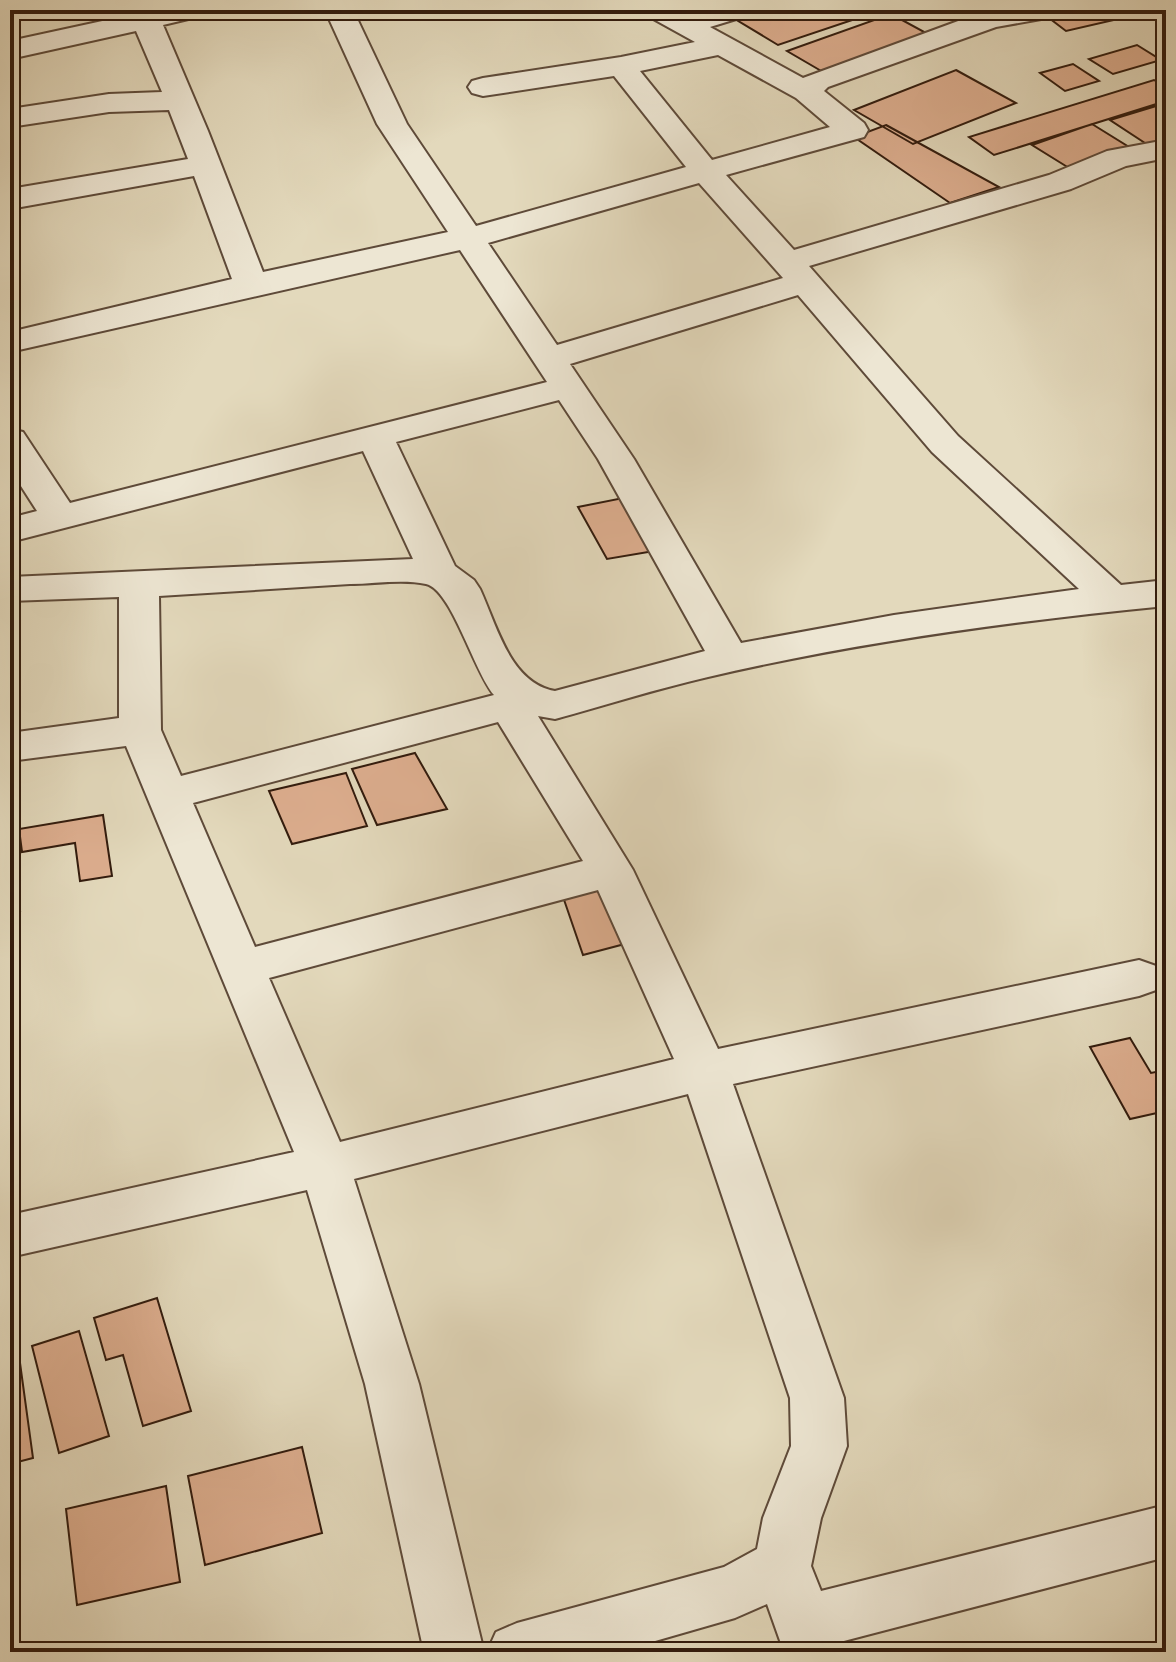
<svg xmlns="http://www.w3.org/2000/svg" width="1176" height="1662" font-family="'Libre Bodoni',serif">
  <rect width="100%" height="100%" fill="#e3d9bc"/>
  <filter id="stains"><feTurbulence type="fractalNoise" baseFrequency=".0025" numOctaves="4"/><feColorMatrix values="0 0 0 0 .2 0 0 0 0 .09 0 0 0 0 .02 0 0 0 .5 -.17"/></filter>
  <radialGradient id="worn" r=".72"><stop offset=".6" stop-color="#630" stop-opacity="0"/><stop offset="1" stop-color="#630" stop-opacity=".3"/></radialGradient>
  <path fill="#ddae8f" stroke="#321b0d" stroke-width="2" d="M763,10H882L778,45L735,19Z
    M944,10H992L954,18Z
    M1085,10H1106L1118,19L1066,31L1049,18Z
    M891,14L928,34L823,72L787,51Z
    M1137,45L1161,60L1113,74L1089,59Z
    M1073,64L1099,81L1065,91L1040,73Z
    M956,70L1016,103L913,144L854,110Z
    M1154,80L1166,87V101L994,155L969,137Z
    M1166,103V140L1148,145L1110,120Z
    M1092,124L1129,147L1069,168L1032,145Z
    M886,125L999,187L950,203L854,137Z
    M628,497L660,550L607,559L578,507Z
    M415,753L447,809L377,825L352,769Z
    M346,773L367,826L292,844L269,791Z
    M103,815L112,876L80,881L75,843L22,852L19,829Z
    M10,860L20,911L10,913Z
    M607,877L636,941L583,955L561,891Z
    M1130,1038L1151,1073L1166,1070V1111L1130,1119L1090,1047Z
    M157,1298L191,1411L143,1426L123,1355L106,1360L94,1318Z
    M79,1331L109,1436L59,1453L32,1346Z
    M17,1341L33,1458L10,1464V1342Z
    M302,1447L322,1533L205,1565L188,1476Z
    M166,1486L180,1582L77,1605L66,1509Z"/>
  <g fill="none" stroke-linecap="round" stroke-linejoin="round">
    <g stroke="#5e4a39" stroke-width="4">
      <path id="minor" d="M128,10H205L201,16L163,25L208,131L263,272L448,232L377,124L325,10H353L407,124L476,226L686,167L614,76L483,96L472,93L468,87L472,81L483,78L621,57L695,42L648,16L644,10H679L688,15L705,10H750L746,16L710,27L803,78L980,13L993,10H1062L1058,16L996,27L828,87L824,91L864,123L868,130L864,137L726,175L794,250L1049,175L1107,151L1166,140V158L1126,166L1071,189L809,266L958,436L1121,585L1166,580V606C1013,621 858,642 708,677C656,689 606,705 555,719L538,716L633,870L718,1049L1139,960L1156,966L1162,978L1156,990L1139,996L733,1084L844,1398L847,1446L821,1518L811,1566L821,1591L1166,1505V1557L840,1642L844,1652H784L767,1604L735,1618L617,1652H487L496,1632L517,1623L724,1567L757,1549L763,1518L791,1446L790,1398L688,1094L354,1179L419,1384L484,1652H424L365,1384L307,1190L10,1257V1215L294,1152L126,746L10,761V733L119,718V597L10,601V577L413,559L363,451L10,542V518L37,511L10,469V429L23,432L70,503L547,382L460,250L10,352V332L232,279L194,176L10,209V189L188,159L169,110L109,112L10,127V109L109,94L162,92L136,31L10,59V41L130,15ZM718,55L796,98L830,127L712,160L640,71ZM699,183L783,278L557,345L488,243ZM798,295L932,452L1079,589L894,615L741,643L634,459L570,364ZM559,400L598,459L705,651L555,691C510,683 497,626 480,589L474,580L455,566L396,442ZM350,584C374,584 402,579 426,584C452,590 474,672 494,695L181,776L161,730L159,596ZM498,722L583,861L255,947L193,803ZM598,890L674,1059L340,1142L269,978Z"/>
    </g>
    <use href="#minor" fill="#ede6d3" fill-rule="evenodd"/>
  </g>
  <rect width="1176" height="1662" fill="none" stroke="#e3d9bc" stroke-width="40"/>
  <rect x="12" y="12" width="1152" height="1638" fill="none" stroke="#321b0d" stroke-width="4"/>
  <rect x="20" y="20" width="1136" height="1622" fill="none" stroke="#321b0d" stroke-width="2"/>
  <rect width="100%" height="100%" filter="url(#stains)"/>
  <rect width="100%" height="100%" fill="url(#worn)"/>
</svg>
